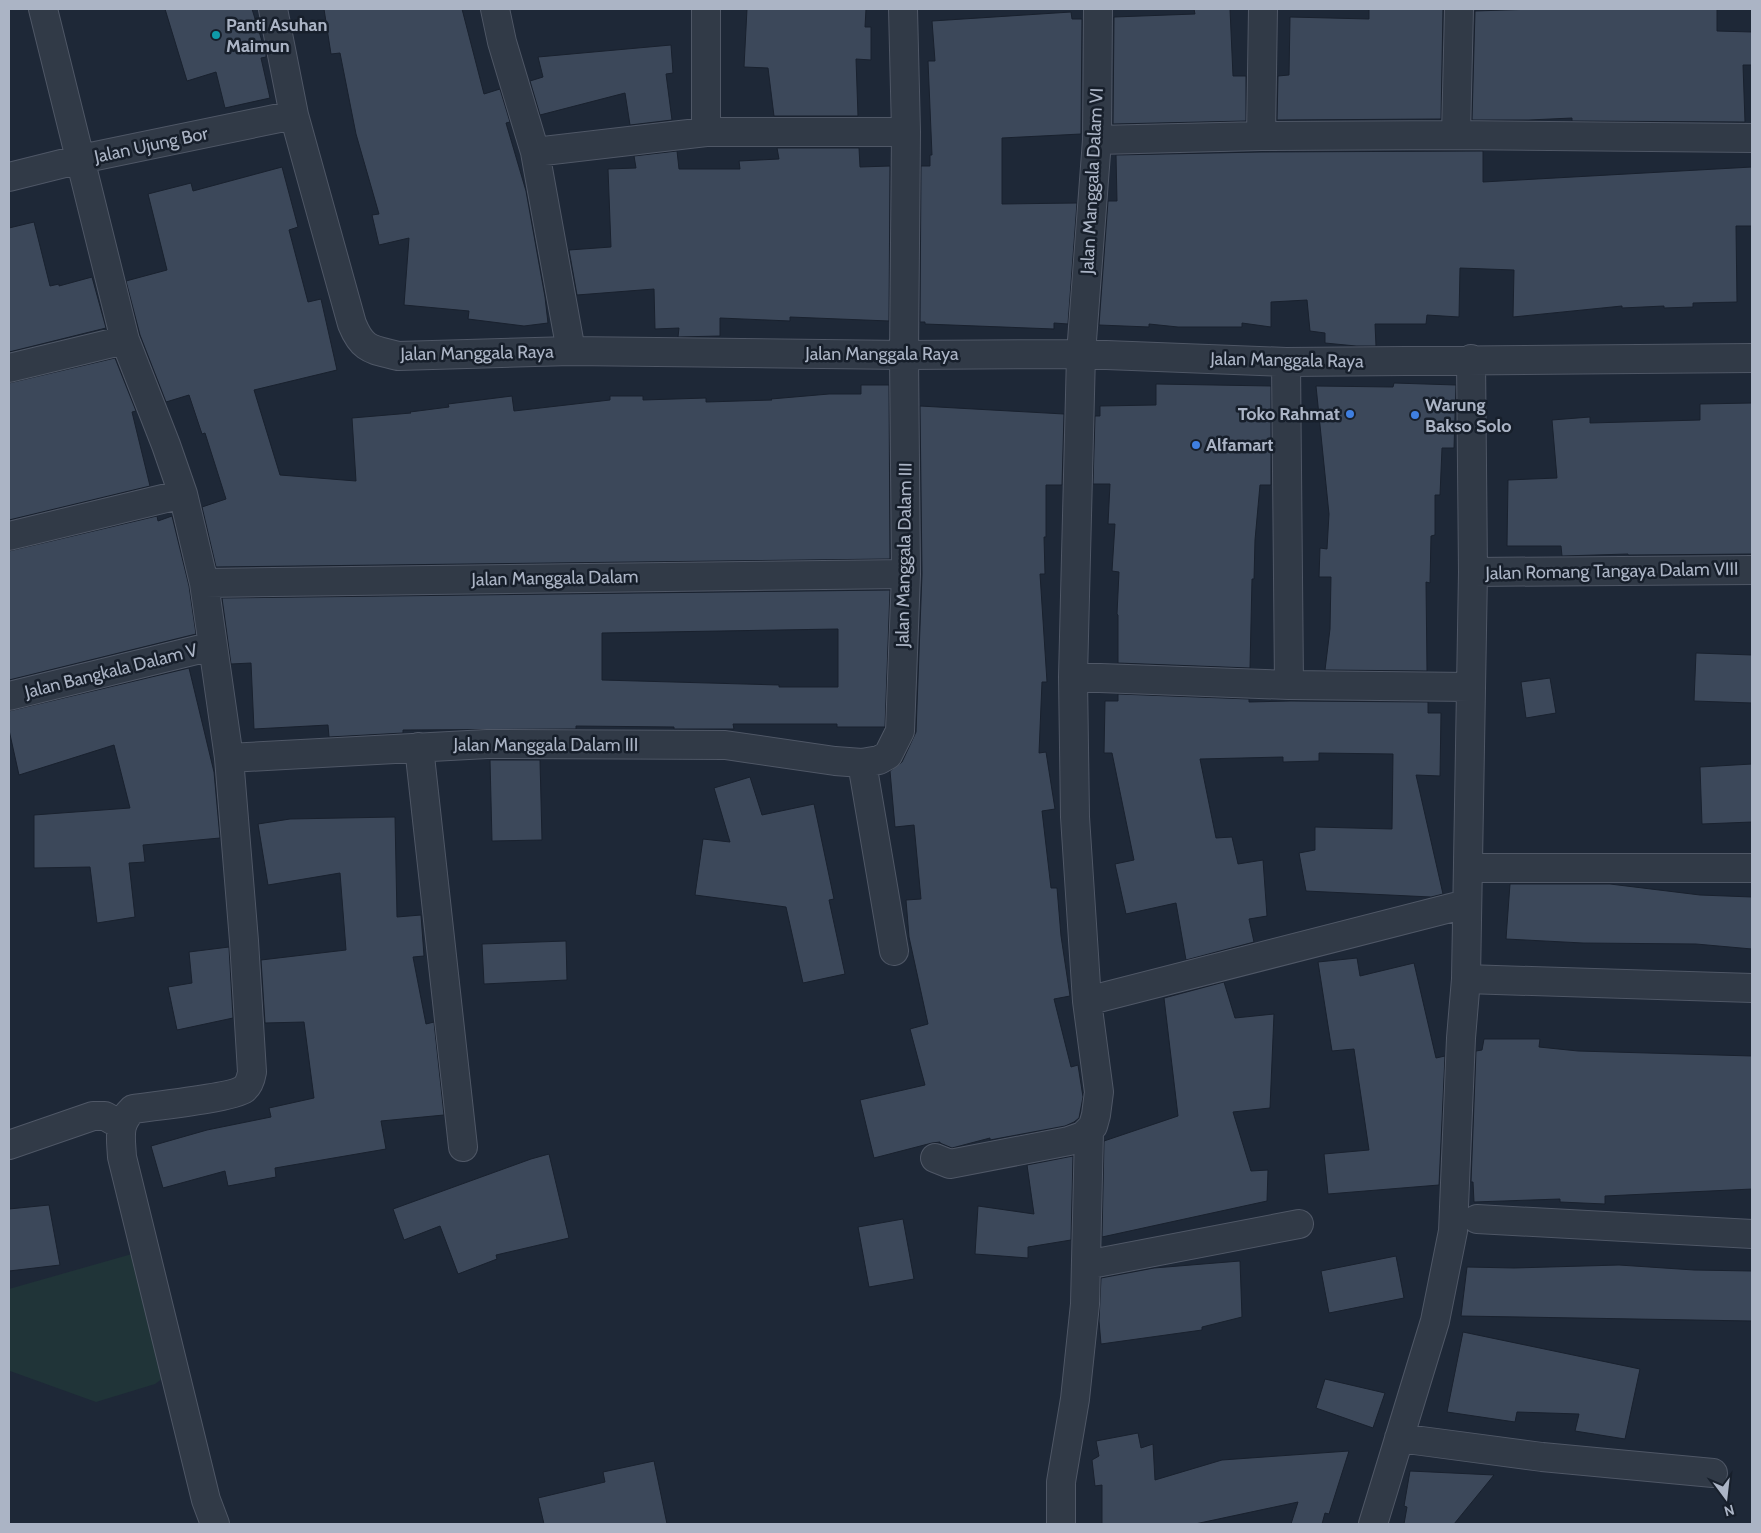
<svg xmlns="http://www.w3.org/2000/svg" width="1761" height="1533" font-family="Cabin,sans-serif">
  <rect width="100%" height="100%" fill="#1e2837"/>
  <path fill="#203438" d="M132,1254L163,1378L155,1384L96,1402L10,1371L9,1361V1289Z"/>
  <path fill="#3c485a" stroke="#19212e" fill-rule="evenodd" d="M165,9H252L266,54V57L261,58L270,98L225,108L216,72L187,81Z
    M324,9H462L484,94L500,89L510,122L506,123L526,191L545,297L548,323L524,326L468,319L469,311L404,305L409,238L379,245L372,215L379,214L356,134L340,53L331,54Z
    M747,9H866L865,27H871V60L856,59L858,116H774L768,68L744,67Z
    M1194,9H1230L1233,76H1246V121L1113,124L1114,17L1195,14Z
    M1369,9H1443L1441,119L1277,120L1278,76L1289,75L1290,17L1369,19Z
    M1535,9H1717V31L1752,32V65H1743L1745,122L1572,121V118L1529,120H1472L1475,11Z
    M1071,12L1072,19H1082L1081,134L1002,138V204L1077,203L1068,324L1054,323V329L925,324V322H920L921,166H930V155H932L928,61H935L932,21Z
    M671,45L673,73L666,74L672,120L630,125L625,93L540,115L530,81L543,77L538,57Z
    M777,148H859L860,167L890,166L889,321L790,317V321L720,318V336L678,337L679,328L655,329L654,289L577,295L569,250L611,247L608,169L636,168L634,156L677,151L679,169H740L739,161L779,159Z
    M1483,151V182L1752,167V226H1736L1737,302L1693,303V307L1664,308V306L1622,308V306L1513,317L1514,270L1460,268L1459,317L1427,315L1426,324H1375L1376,346H1356L1325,343V333L1310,331L1307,300L1271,302V327L1242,323V327H1178L1149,324V327L1099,325L1108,201H1117L1116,155L1261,152Z
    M282,167L298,227L289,230L308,302L321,299L337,370L254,390L280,475L356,481L352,418L411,413L410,412L449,407L448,404L512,396L514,411L610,400V396H643V400L706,398V402L772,400L771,399L829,394H861V385H889L890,559L216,567L202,507L226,499L205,433L202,434L189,395L166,402L140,335L126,281L167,270L148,194L191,183L193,191Z
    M34,222L50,286L59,284V286L92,277L106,328L9,352V228Z
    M115,358L136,411L132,412L150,486L9,520V383Z
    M1394,383L1456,385L1454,448H1442L1440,495H1435V535L1431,536L1430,583L1426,582L1427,671L1325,670L1330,629L1331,577H1319L1320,548L1327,549L1329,514L1316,386L1393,387Z
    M1156,384L1271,386V485H1260L1255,540L1254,579H1252L1250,668L1118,663V615L1117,614L1119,572L1112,571L1115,524H1108L1110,484H1093L1095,416H1100V406L1156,405Z
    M1752,403V554L1628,555V554L1562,556L1561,546H1507L1508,480L1557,478L1552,420L1590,417V423L1700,420V404Z
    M920,406L1064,414L1062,485H1046V537H1044L1045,574H1040L1047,682H1042L1039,753L1046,752L1055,809L1042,811L1051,888H1057L1061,936L1070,996L1054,999L1071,1067L1078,1065L1083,1097L1079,1118L1074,1122L1065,1126L990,1140V1138L952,1148L940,1143V1142L932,1143L874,1158L860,1100L925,1085L910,1029L928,1024L909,937L906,900L921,899L914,825L895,827L890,771L902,762L916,732L922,574Z
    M157,516L158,521L172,516L189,586L196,634L9,680V551Z
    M890,590L885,727H837V724H733L734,729H674V727L576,726V729L403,730V733L329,737L328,725L254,729L251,663L231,664L222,598ZM838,629V687H779V685L602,680V633Z
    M1696,653L1752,655V703L1694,701Z
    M189,668L214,772L220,838L143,845L145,862L129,863L135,917L97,923L90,867L34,868V815L130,808L114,745L19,775L9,730V711Z
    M1550,678L1556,713L1526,718L1521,682Z
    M1118,694L1249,699V702L1290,701L1428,702V713H1441L1440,776L1416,775L1443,894L1431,897L1306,891L1299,853L1315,850V827L1392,829L1393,754L1319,753V761L1283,762V757L1200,759L1216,838L1232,837L1238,864L1263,860L1267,916L1249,919L1254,942L1186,960L1176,903L1126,914L1115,864L1134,860L1112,753H1104L1105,701H1118Z
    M490,760H540L542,840L492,841Z
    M1752,764V822L1702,824L1700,767Z
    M750,777L762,815L814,804L834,899L829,900L845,974L803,983L786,907L695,895L703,839L730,842L714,788Z
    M395,817L397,917L421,915L424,956L413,957L426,1024L434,1022L444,1115L381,1121L386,1149L275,1168L276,1177L228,1186L225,1171L163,1188L151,1146L207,1130L271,1117L269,1108L314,1098L304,1022L265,1023L261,960L346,950L340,873L268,885L258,824L290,819Z
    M1510,884H1610L1700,895L1752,897V949L1696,944L1583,943L1506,939Z
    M566,941L567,980L484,984L482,944Z
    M229,947L233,1018L177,1030L168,987L192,983L189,952Z
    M1357,958L1360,976L1414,963L1436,1058L1445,1056L1439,1185L1328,1194L1324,1154L1369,1150L1354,1049L1332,1051L1318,962Z
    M1224,982L1235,1018L1274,1014L1270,1108L1233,1112L1251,1171L1268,1170L1267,1201L1102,1237L1104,1141L1178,1116L1164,998Z
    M1484,1039H1540L1539,1047L1578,1051L1752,1056V1189L1605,1196V1204L1560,1202V1199L1474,1202L1473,1182H1471L1476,1051L1482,1050Z
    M549,1154L569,1238L496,1255L497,1259L458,1274L440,1226L404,1240L393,1209L531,1159Z
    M1073,1156L1071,1240L1028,1247V1258L975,1254L978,1206L1034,1214L1027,1165Z
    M49,1205L60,1265L9,1271V1209Z
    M903,1219L914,1279L869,1287L858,1227Z
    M1396,1256L1404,1298L1329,1313L1321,1271Z
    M1240,1261L1242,1317L1202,1327V1330L1101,1344L1099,1321L1101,1278L1154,1268Z
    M1619,1265L1694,1270L1752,1271V1321L1461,1316L1467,1267L1514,1268Z
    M1463,1332L1640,1369L1625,1439L1575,1431L1579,1414L1517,1412L1515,1422L1447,1412Z
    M1325,1379L1385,1393L1373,1428L1316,1408Z
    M1138,1433L1141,1448L1153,1444L1155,1480L1222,1460L1349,1451L1329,1514L1325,1513L1322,1524H1291L1298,1502L1195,1524H1102V1485L1095,1486L1092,1460L1099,1456L1096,1441Z
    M654,1461L667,1524H544L538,1498L605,1482L603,1472Z
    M1410,1471L1494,1475L1454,1524H1404L1407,1507L1404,1506Z"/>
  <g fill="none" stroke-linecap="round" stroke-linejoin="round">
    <g stroke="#4f5766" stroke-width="30">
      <path id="minor" d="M43,9L125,340L166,445L183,494L204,583L229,758L244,941L252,1072C251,1078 249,1085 244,1089C232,1098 152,1106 133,1109C117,1124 121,1137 122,1157L206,1500L215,1524
        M273,9L294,115L352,324C363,351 372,349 398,356L571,351L904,355L1081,354L1286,362L1752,358
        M495,9L502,42L535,152L571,351
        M706,9V132H906
        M1459,9L1456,135L1752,138
        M1261,136L1263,9
        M1097,140L1261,136L1456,135
        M535,152L706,132
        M9,177L81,159L294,115
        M1286,362L1289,685
        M9,368L125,340
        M9,536L183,494
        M1473,572L1752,570
        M204,583L906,574
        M1073,677L1289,685L1471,687
        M9,696L213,646
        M419,747L463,1147
        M229,758L487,744L725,745L835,761L862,763L879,760L888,755L900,731L906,574L904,355L906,132L903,9
        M862,763L894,951
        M1468,868H1752
        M1466,979L1752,988
        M1087,1001L1466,904
        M9,1145L93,1116H105L121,1125
        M935,1158L950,1164L1069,1141L1083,1136L1093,1126L1096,1115L1099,1092L1087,1001L1075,817L1073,677L1081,354L1097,140L1098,9
        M1477,1219L1752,1234
        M1086,1265L1299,1224
        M1399,1438L1542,1457L1713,1473
        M1061,1524V1482L1075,1399L1085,1304L1089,1131
        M1373,1524L1435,1321L1453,1231L1461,1038L1466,979L1473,572L1471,359"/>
    </g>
    <use href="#minor" stroke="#313a47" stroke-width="28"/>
  </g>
  <circle fill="#0f9aa8" stroke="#171f2b" stroke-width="2" cx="216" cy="35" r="5"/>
  <g fill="#3f7fe0" stroke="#171f2b" stroke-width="2">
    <circle cx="1350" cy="414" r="5"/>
    <circle cx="1415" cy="415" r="5"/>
    <circle cx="1196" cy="445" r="5"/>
  </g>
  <g text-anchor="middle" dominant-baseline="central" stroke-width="5" stroke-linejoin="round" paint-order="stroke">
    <g font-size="18" font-weight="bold" fill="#abb4c5" stroke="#171f2b" text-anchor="start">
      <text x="226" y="25">Panti Asuhan<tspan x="226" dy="21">Maimun</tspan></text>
      <text x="1425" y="405">Warung<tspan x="1425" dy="21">Bakso Solo</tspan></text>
      <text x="1340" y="414" text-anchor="end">Toko Rahmat</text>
      <text x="1206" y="445">Alfamart</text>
    </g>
    <g font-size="18" fill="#abb4c5" stroke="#171f2b">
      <text transform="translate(151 145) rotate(-12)">Jalan Ujung Bor</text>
      <text transform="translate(1092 181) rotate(-87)">Jalan Manggala Dalam VI</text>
      <text transform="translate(477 353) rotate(-1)">Jalan Manggala Raya</text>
      <text x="882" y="354">Jalan Manggala Raya</text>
      <text transform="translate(1287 360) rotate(1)">Jalan Manggala Raya</text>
      <text transform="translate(904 555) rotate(-89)">Jalan Manggala Dalam III</text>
      <text transform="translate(1612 571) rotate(-1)">Jalan Romang Tangaya Dalam VIII</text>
      <text transform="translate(555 578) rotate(-1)">Jalan Manggala Dalam</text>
      <text transform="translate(111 671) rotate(-14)">Jalan Bangkala Dalam V</text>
      <text x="546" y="745">Jalan Manggala Dalam III</text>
    </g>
  </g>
  <rect width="1761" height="1533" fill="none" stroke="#abb4c5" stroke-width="20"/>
  <g transform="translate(1726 1498) rotate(165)" stroke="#171f2b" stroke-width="4" paint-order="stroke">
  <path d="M0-4L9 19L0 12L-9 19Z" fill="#abb4c5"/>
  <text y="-8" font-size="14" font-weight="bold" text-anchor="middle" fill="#abb4c5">N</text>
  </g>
</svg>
